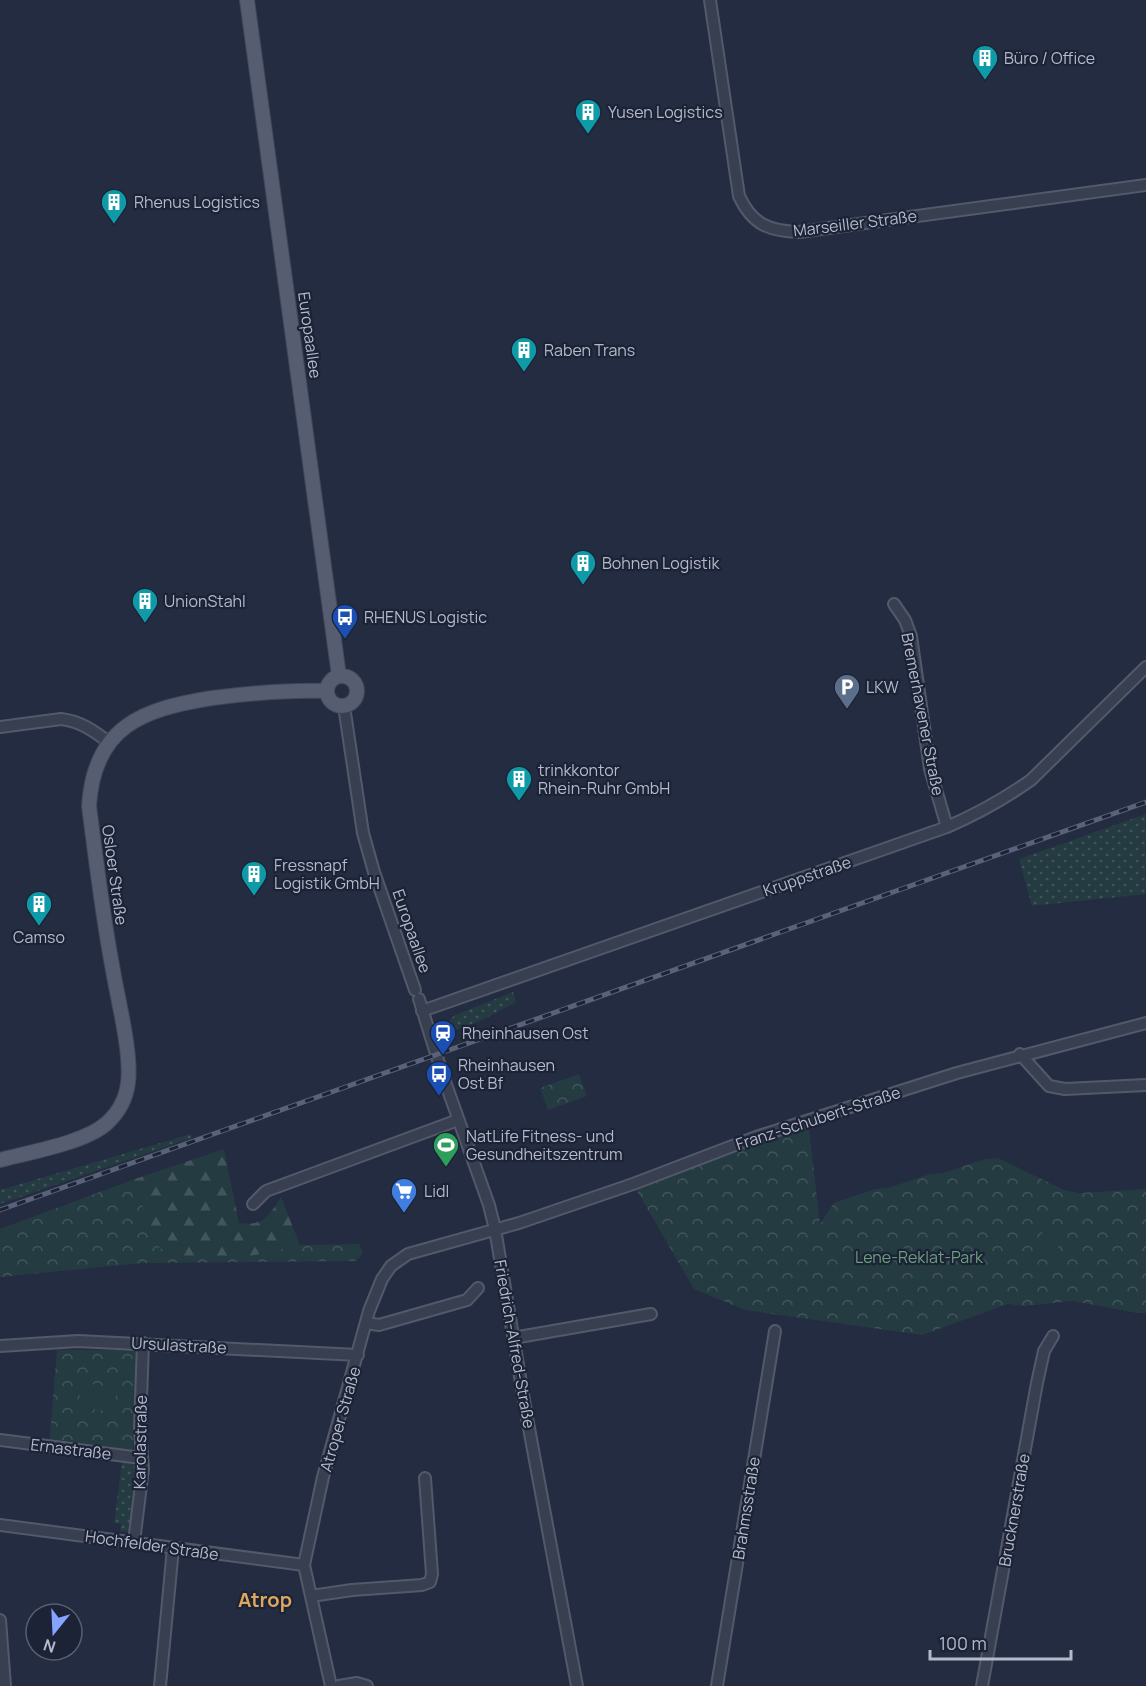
<svg xmlns="http://www.w3.org/2000/svg" width="1146" height="1686" font-family="Manrope,sans-serif">
  <defs>
    <pattern id="grass-dots" width="8" height="8" patternUnits="userSpaceOnUse" patternTransform="scale(1.5)"><rect width="8" height="8" fill="#253b42"/><path d="M2 2h.1M6 6h.1" fill="none" stroke="#42555c" stroke-width="1.8" stroke-linecap="round"/></pattern>
    <pattern id="forest-firs" width="22" height="20" patternUnits="userSpaceOnUse" patternTransform="scale(1.5)"><rect width="22" height="20" fill="#253b42"/><path d="M5 1l3.5 6h-7zM16 11l3.5 6h-7z" fill="#42555c"/></pattern>
    <pattern id="park-crowns" width="20" height="18" patternUnits="userSpaceOnUse" patternTransform="scale(1.5)"><rect width="20" height="18" fill="#253b42"/><path d="M2 6a3 3 0 1 1 6 0M12 15a3 3 0 1 1 6 0" fill="none" stroke="#42555c"/></pattern>
  </defs>
  <rect width="100%" height="100%" fill="#232c41"/>
  <path fill="url(#grass-dots)" d="M1146,814V894L1032,906L1019,859Z
    M513,992L516,1002L482,1020L439,1037L440,1029L455,1015Z
    M191,1134L192,1138L0,1204V1190Z
    M122,1462L135,1464L138,1468L130,1532L120,1531L121,1524L114,1523Z"/>
  <path fill="url(#forest-firs)" d="M224,1149L239,1223C263,1227 270,1215 281,1197L300,1245L247,1257H172L158,1246L132,1180Z"/>
  <path fill="url(#park-crowns)" d="M579,1074L587,1096L548,1110L540,1088Z
    M808,1120L820,1224L834,1203L875,1189L888,1188L930,1174L943,1173L985,1159L998,1158L1064,1190L1079,1193L1146,1189V1313H1137L1073,1301L1024,1306L1008,1304L922,1335L745,1310L694,1289L633,1184Z
    M132,1180L158,1246L172,1257H247L300,1245L359,1244L363,1253L356,1261L142,1263L0,1277V1229Z
    M57,1350H139L133,1454L49,1445Z"/>
  <path fill="#253b42" d="M1054,1226L1061,1230L1058,1248L1054,1255L1045,1257L1039,1252C1038,1239 1041,1228 1054,1226Z
    M82,1383L117,1388L113,1412L78,1407Z"/>
  <g fill="none" stroke-linecap="round" stroke-linejoin="round">
    <g stroke="#53596b" stroke-width="14">
      <path id="minor" d="M710,0L739,196C752,224 768,231 799,232L1146,185
        M894,604L905,620L911,636L930,769L947,827
        M344,706L363,833L374,872L415,990
        M0,727L61,719C80,721 94,731 110,743
        M419,999L443,1076L489,1205L495,1229L526,1412L577,1686
        M422,1011L947,827C977,814 1004,799 1031,780L1146,667
        M1020,1054L1049,1086L1065,1089L1146,1085
        M253,1204L266,1191L458,1120
        M366,1323L379,1325L467,1300L478,1288
        M513,1338L651,1314
        M0,1346L78,1341L358,1355
        M0,1440L141,1458
        M0,1525L304,1565
        M134,1542L143,1469L140,1429L143,1343
        M311,1596L352,1590L422,1585L430,1582L432,1574L425,1478
        M0,1620L5,1686
        M160,1686L173,1548
        M331,1686L304,1565L323,1477L369,1311L382,1279L391,1266L408,1254L519,1223L633,1184L756,1137L957,1073L1146,1023
        M339,1686L357,1683L367,1686
        M717,1686L775,1331
        M982,1686L1037,1383L1044,1351L1053,1336"/>
    </g>
    <g stroke="#41475a" stroke-width="16">
      <path id="major" d="M247,0L339,676
        M327 691a15 15 0 1 1 30 0a15 15 0 1 1-30 0Z
        M0,1160C30,1152 85,1143 107,1123C119,1112 126,1099 128,1083C132,1052 117,997 112,965C102,912 96,859 89,806C94,726 143,709 212,698C250,693 288,690 326,691"/>
    </g>
    <use href="#minor" stroke="#383f51" stroke-width="10"/>
    <use href="#major" stroke="#565d71" stroke-width="14"/>
    <g stroke="#596278" stroke-width="5">
      <path id="rail" d="M0,1210L1146,802"/>
    </g>
    <use href="#rail" stroke="#1c2336" stroke-width="3" stroke-dasharray="9" stroke-linecap="butt"/>
  </g>
  <defs>
    <g id="building-pin" transform="scale(1.35)"><path d="M0 17L-7.5 6A9.5 9.5 0 1 1 7.5 6Z" fill="#0f9aa8" stroke="#1c2336"/><path d="M-4-6H4V6H1V3H-1V6H-4ZM-2.5-4.3h1.7v1.8h-1.7ZM.8-4.3h1.7v1.8H.8ZM-2.5-1h1.7V.8h-1.7ZM.8-1h1.7V.8H.8Z" fill="#fff"/></g>
    <g id="bus-pin" transform="scale(1.35)"><path d="M0 17L-7.5 6A9.5 9.5 0 1 1 7.5 6Z" fill="#1a4fb4" stroke="#1c2336"/><path d="M-5-6H5V4H4V6H2V4H-2V6H-4V4H-5ZM-3.5-4V0h7V-4ZM-3.5 1.2v1.5H-2V1.2ZM2 1.2v1.5H3.5V1.2Z" fill="#fff"/></g>
    <g id="parking-pin" transform="scale(1.35)"><path d="M0 17L-7.5 6A9.5 9.5 0 1 1 7.5 6Z" fill="#5c6f8a" stroke="#1c2336"/><path d="M-3.5-5.5H1a3.5 3.5 0 0 1 0 7H-1V5.5H-3.5ZM-1-3.4V-.6H.8a1.4 1.4 0 0 0 0-2.8Z" fill="#fff"/></g>
    <g id="station-pin" transform="scale(1.35)"><path d="M0 17L-7.5 6A9.5 9.5 0 1 1 7.5 6Z" fill="#1a4fb4" stroke="#1c2336"/><path d="M-3-6H3Q5-6 5-4V2Q5 4 3 4L4.5 6H3L1.5 4h-3L-3 6H-4.5L-3 4Q-5 4-5 2V-4Q-5-6-3-6ZM-3.5-4v3h7v-3ZM-3.5 1v1.5H-2V1ZM2 1v1.5H3.5V1Z" fill="#fff"/></g>
    <g id="stadium-pin" transform="scale(1.35)"><path d="M0 17L-7.5 6A9.5 9.5 0 1 1 7.5 6Z" fill="#2e9e5b" stroke="#1c2336"/><path d="M0-5a6.5 5 0 1 0 0 10a6.5 5 0 1 0 0-10ZM-3.5-1.8h7v3.6h-7Z" fill="#fff"/></g>
    <g id="supermarket-pin" transform="scale(1.35)"><path d="M0 17L-7.5 6A9.5 9.5 0 1 1 7.5 6Z" fill="#3f7fe0" stroke="#1c2336"/><path d="M-6-5.5h2.5l.6 2H6L4.5 2H-2.5L-4.4-4H-6ZM-1.5 3.2a1.3 1.3 0 1 0 .1 0ZM3 3.2a1.3 1.3 0 1 0 .1 0Z" fill="#fff"/></g>
  </defs>
  <g fill-rule="evenodd">
    <use href="#building-pin" x="985" y="58"/>
    <use href="#building-pin" x="588" y="112"/>
    <use href="#building-pin" x="114" y="202"/>
    <use href="#building-pin" x="524" y="350"/>
    <use href="#building-pin" x="583" y="563"/>
    <use href="#building-pin" x="145" y="601"/>
    <use href="#bus-pin" x="345" y="617"/>
    <use href="#parking-pin" x="847" y="687"/>
    <use href="#building-pin" x="519" y="779"/>
    <use href="#building-pin" x="254" y="874"/>
    <use href="#building-pin" x="39" y="904"/>
    <use href="#station-pin" x="443" y="1033"/>
    <use href="#bus-pin" x="439" y="1074"/>
    <use href="#stadium-pin" x="446" y="1145"/>
    <use href="#supermarket-pin" x="404" y="1191"/>
  </g>
  <g text-anchor="middle" dominant-baseline="central" stroke-width="4.5" stroke-linejoin="round" paint-order="stroke">
    <g font-size="16" fill="#b4bacb" stroke="#1c2336" text-anchor="start">
      <text x="1004" y="58">Büro / Office</text>
      <text x="608" y="112">Yusen Logistics</text>
      <text x="134" y="202">Rhenus Logistics</text>
      <text x="544" y="350">Raben Trans</text>
      <text x="602" y="563">Bohnen Logistik</text>
      <text x="164" y="601">UnionStahl</text>
      <text x="364" y="617">RHENUS Logistic</text>
      <text x="866" y="687">LKW</text>
      <text x="538" y="770">trinkkontor<tspan x="538" dy="18">Rhein-Ruhr GmbH</tspan></text>
      <text x="274" y="865">Fressnapf<tspan x="274" dy="18">Logistik GmbH</tspan></text>
      <text x="39" y="937" text-anchor="middle">Camso</text>
      <text x="462" y="1033">Rheinhausen Ost</text>
      <text x="458" y="1065">Rheinhausen<tspan x="458" dy="18">Ost Bf</tspan></text>
      <text x="466" y="1136">NatLife Fitness- und<tspan x="466" dy="18">Gesundheitszentrum</tspan></text>
      <text x="424" y="1191">Lidl</text>
    </g>
    <g font-size="16" fill="#b4bacb" stroke="#1c2336">
      <text transform="translate(855 223) rotate(-7)">Marseiller Straße</text>
      <text transform="translate(310 335) rotate(82)">Europaallee</text>
      <text transform="translate(923 714) rotate(79)">Bremerhavener Straße</text>
      <text transform="translate(115 875) rotate(82)">Osloer Straße</text>
      <text transform="translate(807 876) rotate(-19)">Kruppstraße</text>
      <text transform="translate(412 931) rotate(71)">Europaallee</text>
      <text transform="translate(818 1118) rotate(-18)">Franz-Schubert-Straße</text>
      <text transform="translate(515 1344) rotate(80)">Friedrich-Alfred-Straße</text>
      <text transform="translate(179 1345) rotate(3)">Ursulastraße</text>
      <text transform="translate(340 1419) rotate(-74)">Atroper Straße</text>
      <text transform="translate(140 1442) rotate(-89)">Karolastraße</text>
      <text transform="translate(71 1449) rotate(7)">Ernastraße</text>
      <text transform="translate(746 1508) rotate(-81)">Brahmsstraße</text>
      <text transform="translate(1014 1510) rotate(-80)">Brucknerstraße</text>
      <text transform="translate(152 1545) rotate(8)">Hochfelder Straße</text>
    </g>
    <g font-size="16" fill="#6a9e7d" stroke="#1c2336">
      <text x="919" y="1257">Lene-Reklat-Park</text>
    </g>
    <g font-size="20" font-weight="bold" fill="#dda75e" stroke="#1c2336">
      <text x="265" y="1599">Atrop</text>
    </g>
  </g>
  <g transform="translate(54 1632) rotate(198)"><circle r="28" fill="#1c2336" stroke="#595f72" stroke-width="1.5"/>
  <path d="M0-4.5L10 22L0 15L-10 22Z" fill="#86a3ff"/>
  <text y="-9" font-size="16" font-weight="bold" text-anchor="middle" fill="#b4bacb">N</text>
  </g>
  <path d="M930 1650v9h141v-9" fill="none" stroke="#b4bacb" stroke-width="3"/>
  <text x="939" y="1650" font-size="18" fill="#b4bacb" stroke="#1c2336" stroke-width="4.5" paint-order="stroke">100 m</text>
</svg>
